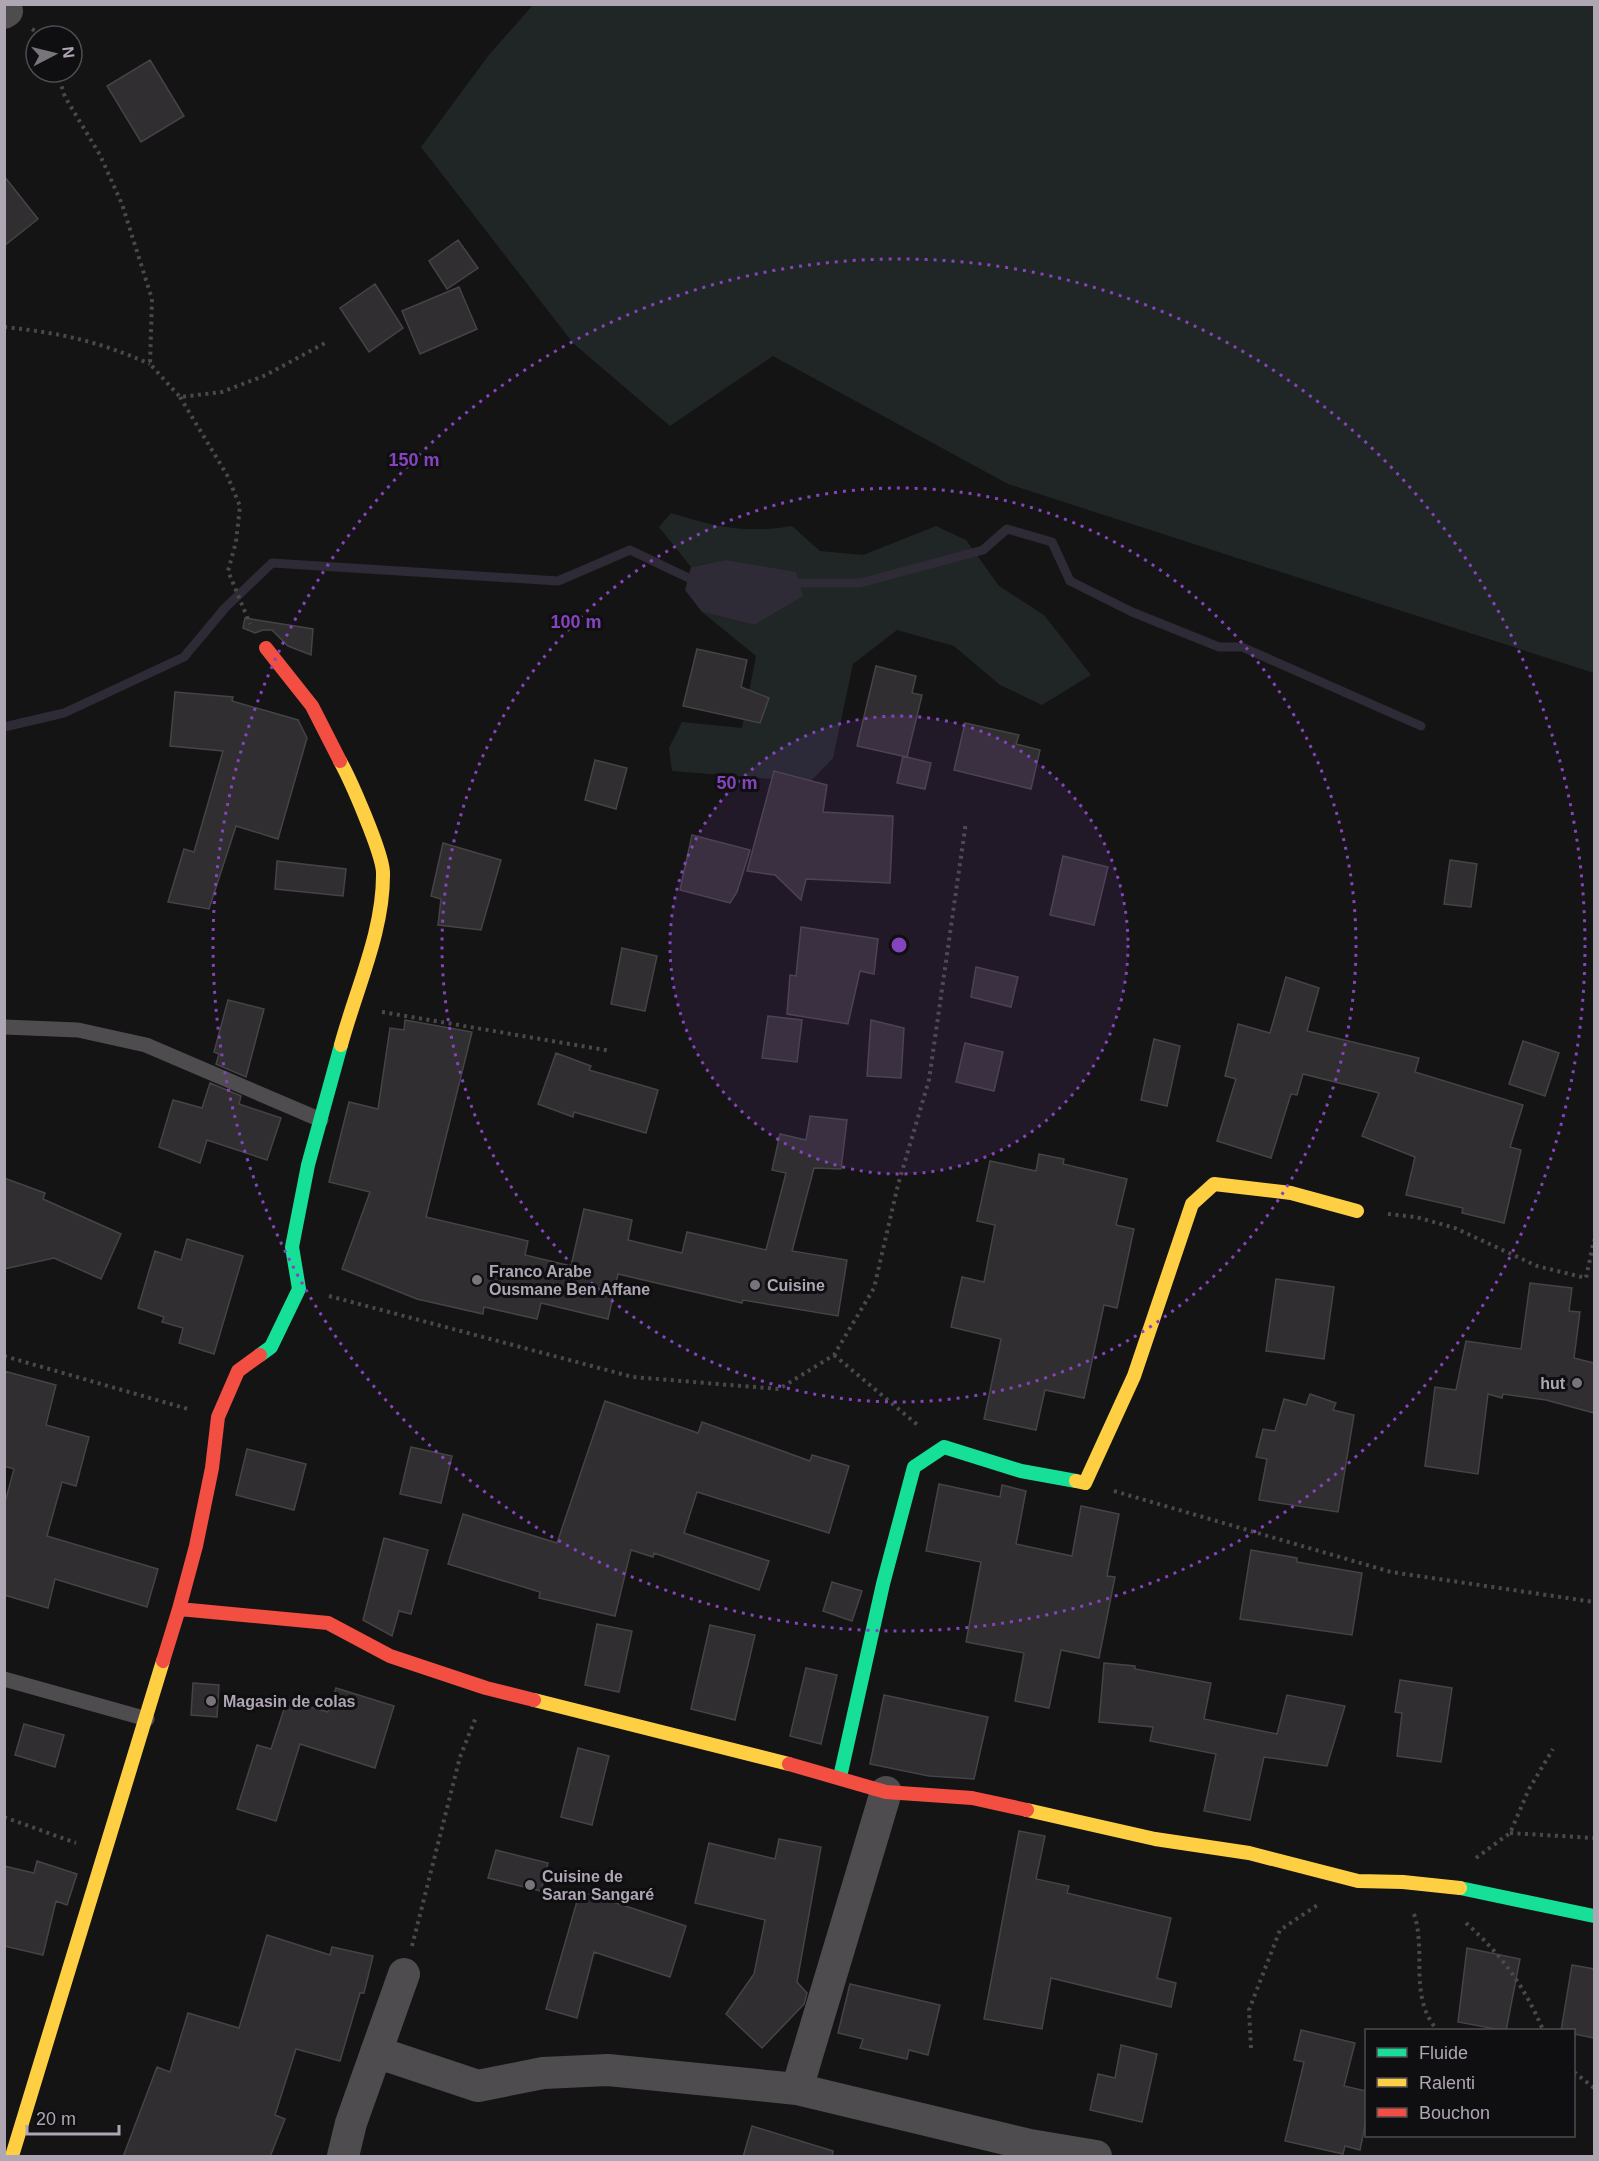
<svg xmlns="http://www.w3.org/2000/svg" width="1599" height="2161" font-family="Helvetica,sans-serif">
  <rect width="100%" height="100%" fill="#141414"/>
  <path fill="#202626" d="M533,5H1594V673L1008,484L773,356L670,426L573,343L421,147L488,56Z
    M671,513C716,527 746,534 792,526L820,551L863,555L936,526L966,540L999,586L1044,615L1091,675L1042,705L1000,685L954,646L897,630L853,664L833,758L810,782L672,771L669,748L682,722L742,728L756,656L702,612L754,625L725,560L691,567L659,527Z"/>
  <path fill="#2e2a36" d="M725,560L796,572L803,596L754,625L702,612L685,590L691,567Z"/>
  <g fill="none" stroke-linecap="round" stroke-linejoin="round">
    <path stroke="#2e2a36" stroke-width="9" d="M788,583H860L983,550L1007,529L1052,542L1070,581L1132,612L1219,647H1242L1421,726
      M4,727L64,713L184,657L225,608L272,563L558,581L630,550L699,583"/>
  </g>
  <path fill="#302e30" stroke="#464347" stroke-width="1.5" d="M150,60L184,116L141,142L107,86Z
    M4,176L38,219L4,246Z
    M458,240L478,268L447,289L429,261Z
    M375,284L403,328L369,352L340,308Z
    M459,287L477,329L420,354L402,311Z
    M245,618L313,629L311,655L288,646L272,630H263L255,633L243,628Z
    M697,649L747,660L741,687L769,698L760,723L683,706Z
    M876,666L916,676L912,693L922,695L907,757L857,746Z
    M175,692L233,697L232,701L298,720L307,738L278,839L236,826L209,909L168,902L184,849L194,852L223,751L170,746Z
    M965,723L1019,735L1016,744L1040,750L1031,789L954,770Z
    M903,756L931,763L925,789L897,783Z
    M595,760L627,768L616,809L585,800Z
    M774,771L827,785L823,812L893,816L890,883L806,879L801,900L775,875L747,871Z
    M692,835L750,850L737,892L730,903L680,890Z
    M443,843L501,860L481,930L438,925L441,899L431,896Z
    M1063,856L1108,867L1094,925L1050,915Z
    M1450,860L1477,864L1471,907L1444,904Z
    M277,861L346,869L343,896L275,889Z
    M801,927L878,939L874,974L860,971L848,1024L787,1014L790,975L796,976Z
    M622,948L657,956L645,1011L611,1004Z
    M976,967L1018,977L1011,1007L971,997Z
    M1286,977L1319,988L1307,1031L1419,1058L1415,1072L1523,1105L1510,1147L1521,1150L1504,1223L1462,1213L1463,1208L1406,1195L1415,1157L1362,1136L1379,1093L1303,1074L1297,1095L1291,1094L1271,1158L1217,1141L1236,1079L1225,1076L1238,1024L1270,1033Z
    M228,1000L264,1009L246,1077L216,1064L219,1054L214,1052Z
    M768,1016L802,1020L797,1062L762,1058Z
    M405,1020L472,1032L426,1217L528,1241L525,1255L571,1266L584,1209L632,1220L628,1240L682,1253L687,1232L766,1250L786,1173L772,1170L780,1134L806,1140L810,1116L847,1120L841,1169L814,1168L792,1251L847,1260L838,1316L743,1300L742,1303L618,1274L608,1319L541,1303L537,1319L484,1307L483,1314L417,1299L342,1269L370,1192L329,1182L349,1102L378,1109L390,1028L404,1030Z
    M871,1020L904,1028L901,1078L867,1076Z
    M1154,1039L1180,1046L1167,1106L1141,1100Z
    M1523,1041L1559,1053L1545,1096L1509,1084Z
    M965,1043L1003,1052L994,1091L956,1082Z
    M556,1053L591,1066L589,1070L658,1090L646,1133L574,1112L573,1117L538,1104Z
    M210,1083L241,1096L239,1104L281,1118L267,1160L207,1140L200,1163L159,1147L173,1100L202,1108Z
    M1039,1154L1064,1159L1063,1164L1127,1179L1116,1225L1134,1229L1117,1308L1104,1305L1084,1398L1045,1390L1036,1430L984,1419L1001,1339L951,1327L962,1277L984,1282L995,1225L977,1221L990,1161L1036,1171Z
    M4,1178L45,1193L43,1199L121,1234L101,1279L54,1258L4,1269Z
    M187,1239L243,1256L214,1354L179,1343L183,1328L162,1322L164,1317L138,1308L155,1251L181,1260Z
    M1276,1279L1334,1287L1324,1359L1266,1351Z
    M1530,1283L1572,1288L1569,1311L1580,1312L1574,1358L1594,1363V1413L1546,1400L1503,1394L1502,1398L1488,1394L1478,1474L1425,1466L1435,1387L1456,1390L1466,1341L1521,1349Z
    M4,1371L56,1385L46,1425L89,1437L76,1486L62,1482L47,1536L158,1569L147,1607L55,1579L48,1608L4,1595V1506L14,1469L4,1466Z
    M1310,1394L1336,1403L1333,1410L1354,1415L1338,1512L1259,1500L1267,1459L1256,1457L1263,1429L1275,1431L1284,1399L1306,1405Z
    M605,1401L698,1433L702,1422L810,1461L812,1455L849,1466L829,1533L697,1492L684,1533L769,1561L759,1590L654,1553L653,1557L631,1550L615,1616L539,1598L540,1592L448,1564L463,1514L557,1543Z
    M411,1447L452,1456L441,1503L400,1494Z
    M247,1449L306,1464L294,1510L236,1495Z
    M939,1484L1000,1497L1002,1485L1026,1491L1016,1544L1072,1556L1081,1506L1119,1514L1107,1576L1115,1577L1099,1658L1061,1650L1049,1708L1015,1701L1024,1653L966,1642L981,1562L926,1551Z
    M384,1538L428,1550L411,1614L399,1611L392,1636L363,1620Z
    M1251,1550L1297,1558V1562L1362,1573L1352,1635L1240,1619Z
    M832,1582L862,1591L852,1621L823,1611Z
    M597,1624L632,1631L619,1692L585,1685Z
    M710,1625L755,1635L735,1720L691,1709Z
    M1104,1663L1135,1666V1669L1211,1683L1204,1719L1277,1734L1287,1695L1345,1706L1327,1766L1264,1757L1250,1820L1204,1811L1216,1754L1150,1741L1153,1727L1099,1722Z
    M806,1668L837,1675L821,1744L790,1736Z
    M1400,1680L1452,1688L1441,1762L1397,1756L1402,1713L1395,1712Z
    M193,1683L219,1685L217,1717L191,1715Z
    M336,1688L394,1706L375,1768L300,1744L276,1821L237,1809L257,1745L271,1749L287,1700L328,1712Z
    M884,1695L988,1717L974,1779L929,1776L870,1764Z
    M24,1724L64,1735L55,1767L15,1755Z
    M578,1748L609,1756L592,1825L561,1817Z
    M1019,1831L1045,1836L1036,1879L1069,1886L1067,1893L1171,1918L1157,1978L1176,1983L1171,2007L1051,1978L1042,2029L984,2019Z
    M779,1839L821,1847L797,1982L807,1993L804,2004L762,2048L726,2014L754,1974L765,1920L695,1903L709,1843L775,1859Z
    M496,1850L548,1863L541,1891L488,1878Z
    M37,1861L77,1874L67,1905L56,1901L43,1955L4,1946V1866L34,1873Z
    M580,1891L686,1926L670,1977L594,1952L577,2018L546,2009Z
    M267,1935L330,1955L332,1947L373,1956L364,1993H360L340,2061L296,2049L275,2115L285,2119L270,2157H123L157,2067L170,2072L188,2013L239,2028Z
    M1467,1948L1520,1959L1506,2031L1458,2022Z
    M1572,1965L1594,1969V2038L1574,2034V2031H1561Z
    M850,1984L940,2005L928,2055L909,2050L907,2059L860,2048L863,2039L838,2033Z
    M1301,2030L1355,2043L1344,2086L1366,2091V2121L1360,2150L1345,2146L1343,2154L1285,2141L1304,2062L1294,2060Z
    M1121,2045L1157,2054L1142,2122L1090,2110L1098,2074L1115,2078Z
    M752,2126L833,2151L832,2157H743Z"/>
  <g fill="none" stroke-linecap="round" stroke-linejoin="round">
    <path stroke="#4a484b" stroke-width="4" stroke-dasharray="3 4.5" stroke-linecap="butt" d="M32,29L43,36
      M57,72L65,97L100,155L122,204L152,299L150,364L180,397L222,392L266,375L325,343
      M4,327C61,333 98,341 150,364
      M180,397L227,475L240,506L236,542L228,571L250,624
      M382,1012L611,1051
      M1388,1214L1416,1217L1455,1228L1537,1266L1586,1278L1594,1240
      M329,1296L633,1377L779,1389L834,1355L874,1288L898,1185L929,1080L966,822
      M834,1355L920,1427
      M4,1356L188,1409
      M1114,1491L1391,1572L1594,1602
      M4,1817L76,1843
      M1510,1833L1594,1838
      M1476,1858L1510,1833L1529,1789L1553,1749
      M1414,1914C1427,1953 1408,1995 1437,2030
      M1466,1923C1501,1954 1525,1987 1543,2030
      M412,1946L460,1757L476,1717
      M1251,2048L1249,2010L1280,1930L1319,1904
      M1574,2072L1594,2088"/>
    <path stroke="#4e4c4f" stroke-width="15" d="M4,1027L78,1030L146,1045L321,1120
      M4,1679L147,1719"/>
    <path stroke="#4e4c4f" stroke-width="32" d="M4,6L7,11L4,13
      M376,2052L478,2086L543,2073L608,2070L797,2089L1030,2145L1096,2156
      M797,2089L886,1792
      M343,2156L351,2123L404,1974"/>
    <path stroke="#16e098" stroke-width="14" d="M260,1355L271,1347L299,1289L292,1247L308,1165L341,1045
      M840,1777L883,1584L914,1467L944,1447L1021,1471L1076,1481
      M1460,1888L1594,1916"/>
    <path stroke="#ffcf43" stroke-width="14" d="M340,761C351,781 382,852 383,872C384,931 356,989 341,1045
      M1076,1481L1085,1483L1134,1376L1192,1204L1214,1184L1291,1193L1357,1211
      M534,1700L789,1764
      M1027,1810L1155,1839L1249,1853L1358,1881L1403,1882L1460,1888
      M12,2156L163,1661"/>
    <path stroke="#f24e42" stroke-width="14" d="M266,648L312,706L340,761
      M179,1609L196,1546L212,1468L218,1417L238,1371L260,1355
      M163,1661L179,1609L328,1623L390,1656L486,1688L534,1700
      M789,1764L886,1792L972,1798L1027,1810"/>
  </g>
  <circle cx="899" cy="945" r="229" fill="#8544bd" fill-opacity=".12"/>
  <g fill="none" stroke="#8544bd" stroke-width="3" stroke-dasharray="3 6">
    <circle cx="899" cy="945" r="229"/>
    <circle cx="899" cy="945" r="457"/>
    <circle cx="899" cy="945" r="686"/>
  </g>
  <g fill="#79737c" stroke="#0f0e10" stroke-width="2">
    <circle cx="477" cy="1280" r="6"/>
    <circle cx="755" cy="1285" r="6"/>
    <circle cx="1577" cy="1383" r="6"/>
    <circle cx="211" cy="1701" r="6"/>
    <circle cx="530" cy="1885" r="6"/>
  </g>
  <g text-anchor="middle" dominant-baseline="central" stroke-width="6" stroke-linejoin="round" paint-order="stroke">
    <g font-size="16" font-weight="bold" fill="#afa6b4" stroke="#0f0e10" text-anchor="start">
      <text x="489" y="1271">Franco Arabe<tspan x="489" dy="18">Ousmane Ben Affane</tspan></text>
      <text x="767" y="1285">Cuisine</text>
      <text x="1565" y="1383" text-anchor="end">hut</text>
      <text x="223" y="1701">Magasin de colas</text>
      <text x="542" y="1876">Cuisine de<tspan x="542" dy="18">Saran Sangaré</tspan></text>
    </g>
  </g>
  <circle cx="899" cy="945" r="9" fill="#8544bd" stroke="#0f0e10" stroke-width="3"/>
  <g font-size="18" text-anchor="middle" font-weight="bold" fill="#8544bd" stroke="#0f0e10" stroke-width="6" stroke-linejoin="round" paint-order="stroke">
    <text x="414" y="466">150 m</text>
    <text x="576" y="628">100 m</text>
    <text x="737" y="789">50 m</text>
  </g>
  <rect width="1599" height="2161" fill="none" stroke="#afa6b4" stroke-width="12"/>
  <rect x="1365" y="2029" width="210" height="108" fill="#0f0e10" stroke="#4f4b52" stroke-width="1.5"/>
  <rect x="1377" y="2048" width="30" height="9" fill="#16e098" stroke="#4f4b52" stroke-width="1.5"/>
  <text x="1419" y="2059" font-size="18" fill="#afa6b4">Fluide</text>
  <rect x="1377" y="2078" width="30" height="9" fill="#ffcf43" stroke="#4f4b52" stroke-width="1.5"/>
  <text x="1419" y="2089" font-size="18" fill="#afa6b4">Ralenti</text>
  <rect x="1377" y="2108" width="30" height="9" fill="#f24e42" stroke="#4f4b52" stroke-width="1.5"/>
  <text x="1419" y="2119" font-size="18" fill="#afa6b4">Bouchon</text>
  <g transform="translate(54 54) rotate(83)"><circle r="28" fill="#0f0e10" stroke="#4f4b52" stroke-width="1.5"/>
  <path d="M0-4.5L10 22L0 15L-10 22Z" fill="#79737c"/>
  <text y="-9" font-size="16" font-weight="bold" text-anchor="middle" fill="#afa6b4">N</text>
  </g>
  <path d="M27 2125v9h92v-9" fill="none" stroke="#afa6b4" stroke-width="3"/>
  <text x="36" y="2125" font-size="18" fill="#afa6b4" stroke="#0f0e10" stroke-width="4.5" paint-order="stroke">20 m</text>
</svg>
